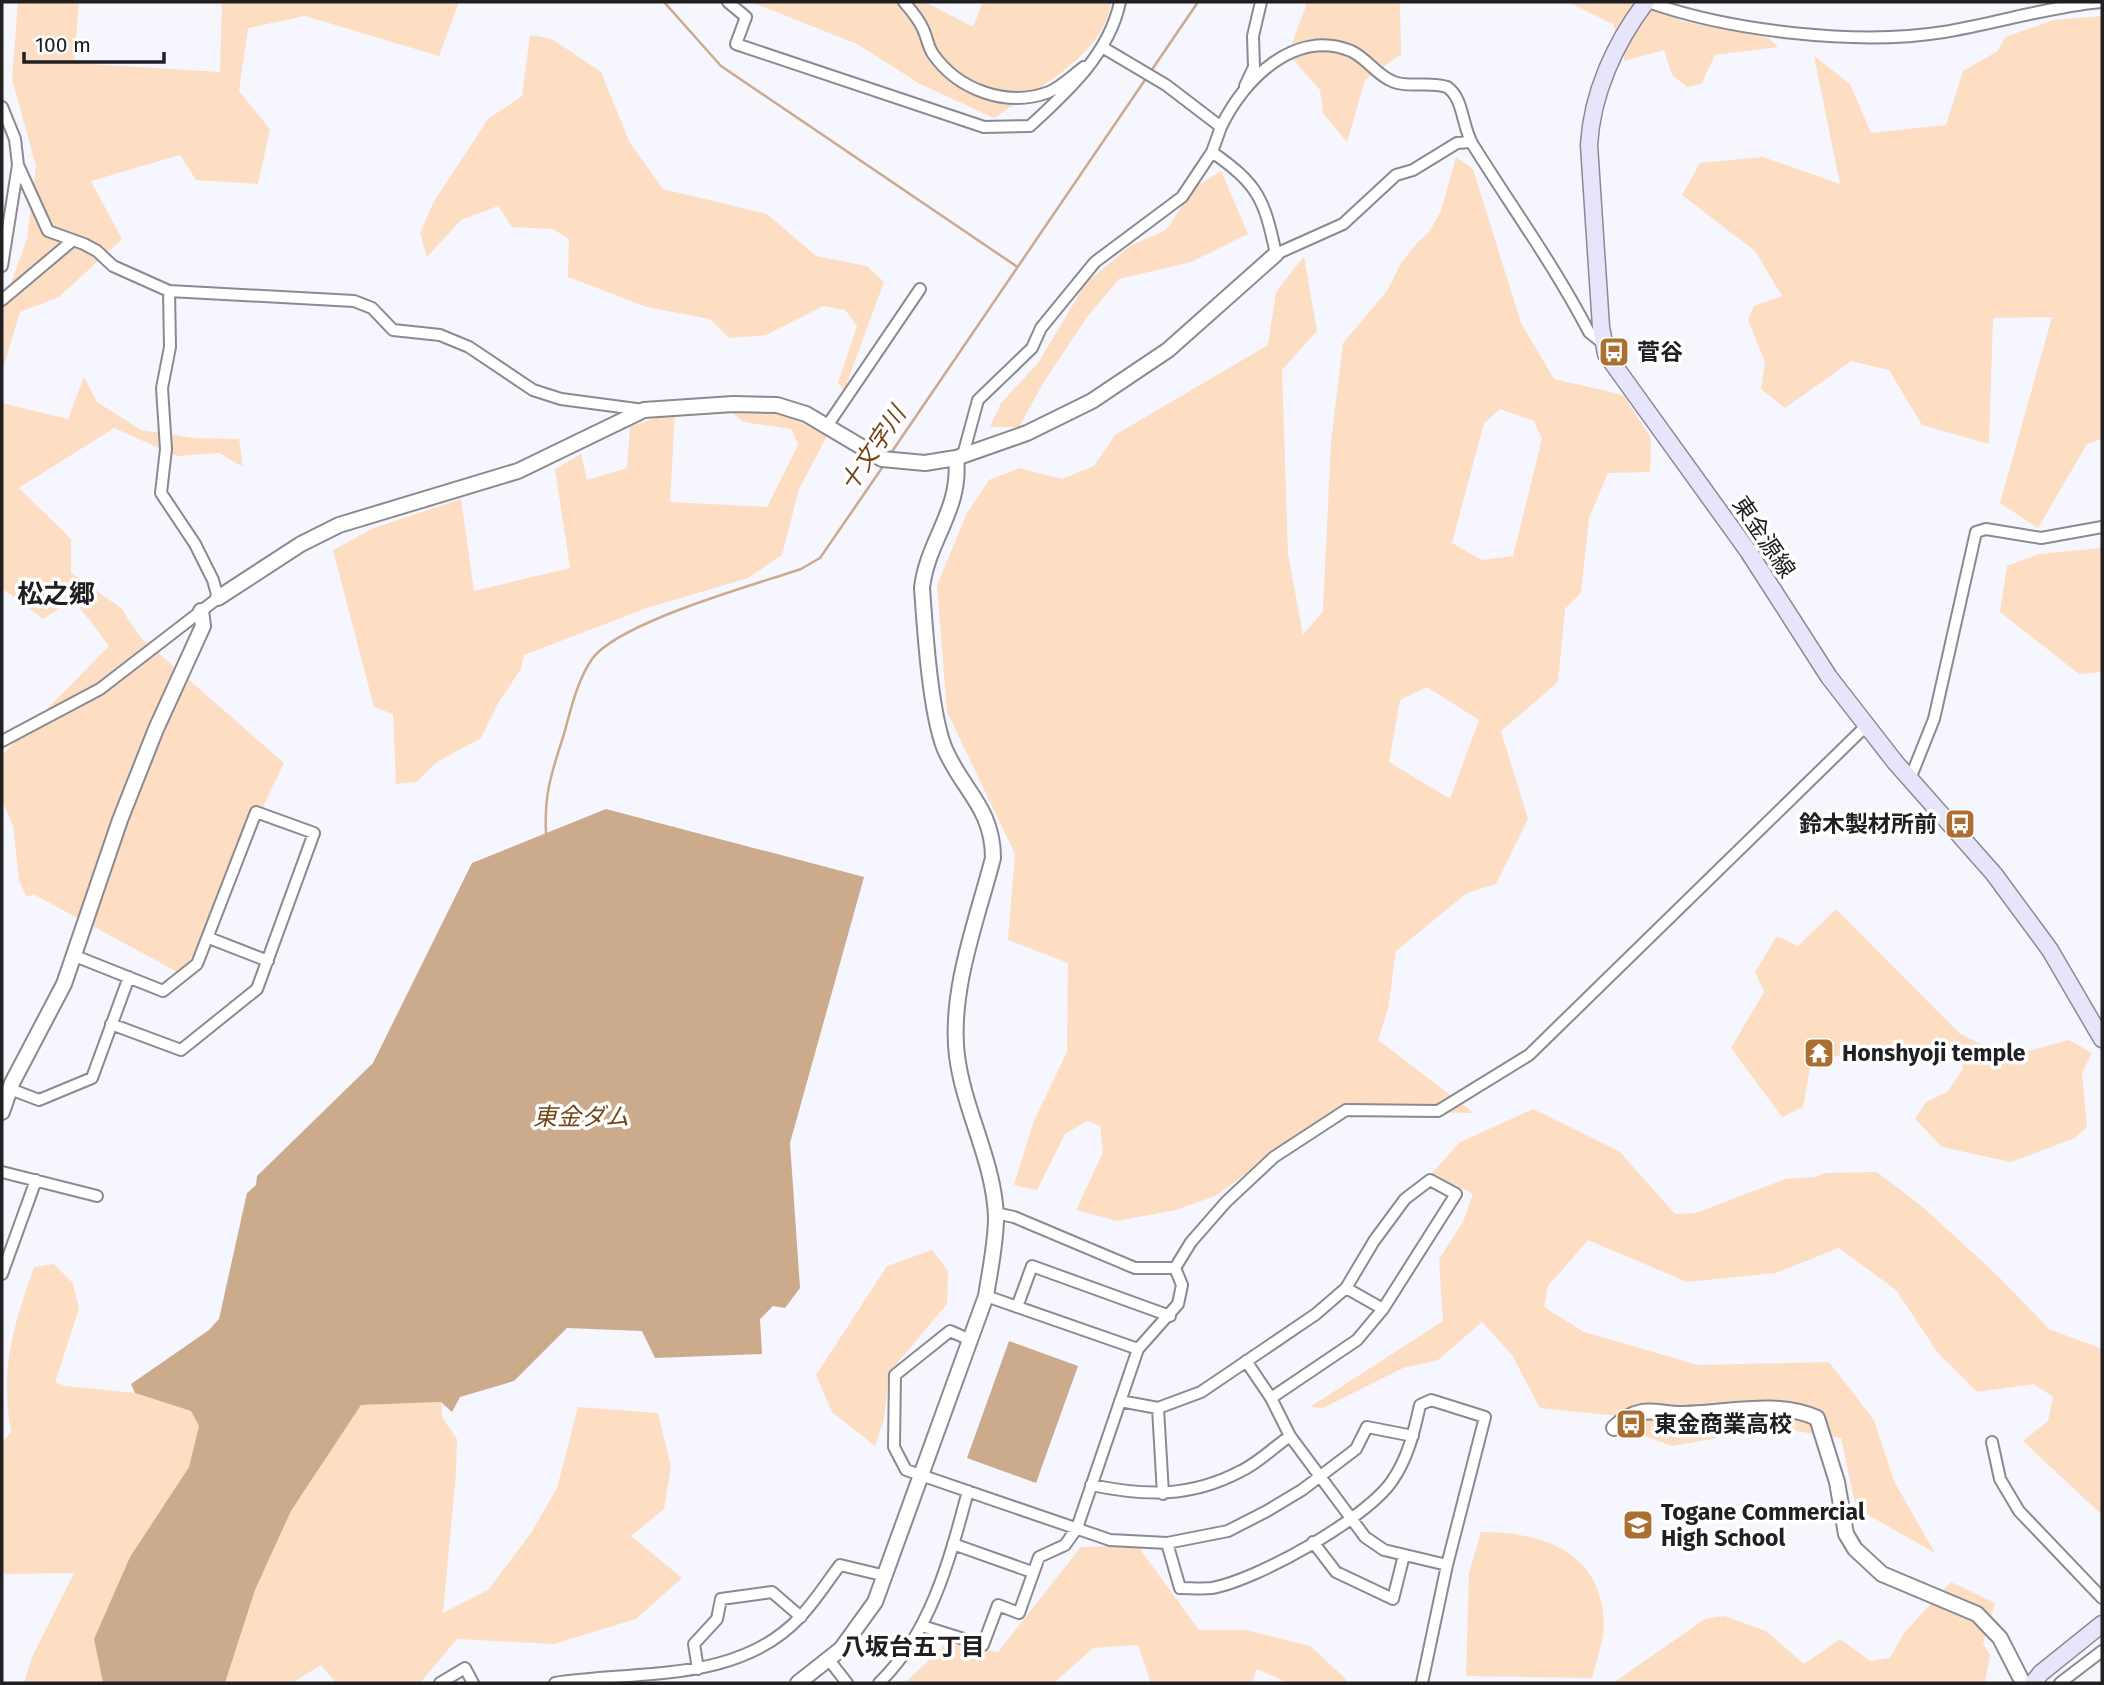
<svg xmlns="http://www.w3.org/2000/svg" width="2104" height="1685" font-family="'Fira Sans','Noto Sans JP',sans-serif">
  <rect width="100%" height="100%" fill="#f6f6fe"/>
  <path fill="#fddec2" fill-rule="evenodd" d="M18,2H79L74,63L220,72L222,2H459L439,56L305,16L248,28L239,91L270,129L258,184L196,180L180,155L91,181L122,239L59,297L20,312L2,372V307L27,239L36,166L12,79Z
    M751,2H925L973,27L983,2H1111C1105,56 1034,89 994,118L920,84L857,44Z
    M1304,2H1400L1401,54L1365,80L1347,142L1323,113L1320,90L1288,54L1306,6Z
    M1568,2H1645L1681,21L1769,38L1778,47L1715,55L1701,84L1687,87L1672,75L1664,50L1625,61L1613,24Z
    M2102,16V439L2087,444L2038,528L2000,503L2052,317L1993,318L1989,444L1922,425L1889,370L1851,361L1785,408L1761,389L1765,362L1748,320L1754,306L1782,296L1755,251L1682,195L1700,163L1763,157L1840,184L1814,56L1850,84L1871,133L1946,125L1963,71L1998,51L2005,37L2054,20Z
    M530,35L552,39L601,72L630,143L663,189L767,214L816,256L867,266L884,282L844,391L838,383L857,326L845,310L823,306L766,335L729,338L710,319L647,307L568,277L569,239L553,229L512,227L498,206L461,220L427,257L420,233L433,203L488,119L522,96Z
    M1456,157L1473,169L1521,323L1554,379L1623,395L1651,438L1650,472L1608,473L1589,518L1581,593L1565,609L1558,682L1501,731L1528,819L1496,884L1467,893L1396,951L1388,1009L1378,1040L1474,1113L1333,1111L1215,1196L1176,1210L1117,1221L1076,1210L1103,1152L1100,1126L1087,1121L1065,1134L1037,1190L1014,1185L1033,1123L1067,1052L1068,963L1008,940L1015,854L947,712L937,585L967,513L989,480L1019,468L1062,479L1094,466L1115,435L1268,345L1276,292L1304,256L1317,331L1282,370L1288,554L1303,635L1323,611L1331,442L1343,343L1387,291L1401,263L1417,243L1429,232L1441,211ZM1500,409L1534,421L1542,439L1513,556L1482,560L1452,543L1484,423ZM1427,687L1479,720L1450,799L1389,762L1400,700Z
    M1221,171L1248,234L1191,262L1119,279L1087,317L1045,380L1019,427H990L1001,403L1038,363L1086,283L1130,246L1166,230L1195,187Z
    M84,377L97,402L141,430L194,438L239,439L243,467L219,453L177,456L114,428L19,488L71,539V573L121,608L141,638L284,763L183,975L35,895L26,896L19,881L13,826L2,800V755L109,646L74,600L43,619L2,588V403L68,419Z
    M675,412L670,502L767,507L798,445L791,429L743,422L732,412L783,413L827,436L799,489L782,555L748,578L647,608L524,655L521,669L498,703L481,738L437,762L416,782L396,784L393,714L374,707L333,550L374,528L461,499L474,591L570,568L555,469L581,454L587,480L627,468L630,426Z
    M2102,548V672L2079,674L2000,612L2007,566L2039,554Z
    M1836,909L1959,1033L2006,1057L2069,1040L2092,1053L2082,1073L2087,1127L2075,1138L2011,1162L1942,1147L1915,1119L1926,1102L1947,1092L1963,1069L1961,1054L1863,1050L1811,1062L1803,1107L1782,1117L1731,1048L1764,992L1755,972L1777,936L1798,946Z
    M1533,1109L1619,1151L1675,1214L1696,1213L1785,1179L1815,1177L1825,1173L1877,1172L1925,1209L1998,1276L2049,1329L2102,1349V1515L2023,1441L2048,1421L2053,1397L2034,1384L1977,1392L1938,1353L1896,1290L1839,1248L1776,1273L1687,1282L1588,1240L1548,1286L1544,1307L1584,1332L1698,1365L1829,1362L1874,1420L1894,1481L1935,1553L1856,1508L1841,1438L1777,1428L1672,1446L1640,1434L1638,1418L1540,1408L1512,1355L1482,1322L1438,1360L1403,1368L1323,1408L1310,1407L1443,1321L1439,1259L1463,1222L1473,1194L1432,1173L1460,1142Z
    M932,1250L948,1271L947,1304L889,1373L884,1419L875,1446L832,1412L816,1375L887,1266Z
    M54,1264L73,1283L79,1309L55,1382L65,1386L135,1393L191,1411L199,1426L189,1467L130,1557L94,1639L103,1683H24L32,1657L74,1573L6,1574L2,1571V1443L11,1432C0,1368 13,1327 34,1267Z
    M441,1402L443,1419L457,1439L456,1473L443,1613L488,1590L531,1533L557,1488L578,1407L658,1413L671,1467L664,1509L631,1536L682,1578L636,1619L554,1644L457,1639L420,1683H336L321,1665L292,1683H225L255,1590L291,1511L361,1405Z
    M1481,1532C1544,1532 1602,1552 1604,1624C1604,1641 1596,1661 1592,1678L1466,1676L1469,1573Z
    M1137,1545L1199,1630H1246L1310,1646L1345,1678L1347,1683H1288L1257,1669L1252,1683H1151L1138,1645L1093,1648L1054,1683H905L947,1643L998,1652L1081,1547Z
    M1951,1582L1995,1603L1983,1644L1990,1655L1985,1683H1613L1705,1619L1724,1616L1766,1631L1804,1664L1840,1639L1870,1661L1890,1658L1904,1633Z"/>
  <path fill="#ccaa8c" d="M606,809L864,877L790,1143L800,1288L785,1308L773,1306L760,1319L762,1354L655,1358L642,1331L567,1328L514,1381L460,1397L452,1412L441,1402L361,1405L291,1511L255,1590L225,1683H103L94,1639L130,1557L189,1467L199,1426L191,1411L135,1393L131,1384L209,1330L219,1319L247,1193L256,1185L257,1176L373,1063L472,863Z
    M1009,1341L1078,1366L1036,1483L967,1458Z"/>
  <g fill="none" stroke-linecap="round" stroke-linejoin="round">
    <path stroke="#ccaa8c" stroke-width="2.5" d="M664,2L721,66L1016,266
      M1151,71L1198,2
      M891,453L1147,77
      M546,833C544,792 552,772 564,734C571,709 577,681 592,659C619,622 754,585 801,569L820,558L884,465"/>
    <g stroke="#8a8a92" stroke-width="14">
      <path id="minor" d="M728,2L746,17L736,44L984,127L1030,126C1068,91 1109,54 1120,2
        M904,2C911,10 919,19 923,29C927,37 928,47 933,54C958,90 1007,108 1049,92C1061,87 1073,75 1084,67
        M1648,2C1730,31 1857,46 1944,32C1996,23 2048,7 2101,2
        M1102,47L1166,85L1221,127C1243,80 1295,28 1351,51C1367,58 1377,76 1394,82C1410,88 1429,81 1447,87C1464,98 1462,128 1473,145C1513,209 1554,265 1589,332L1604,344
        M1245,86L1254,67L1253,36L1261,2
        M2,107L15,139L18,165L48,231L84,244L97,251L113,266L169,291L354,301L372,308L393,330L440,335L469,347L533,390L561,399L644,410
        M1212,152C1259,185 1264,199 1276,254L1343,224L1396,175L1413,170L1457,143L1470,142
        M2,266L18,165
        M2,300L72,241
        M827,426L920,289
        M963,455L978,400L1032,348L1041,328L1095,262L1182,197L1212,152L1221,127
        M2,741L100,689L218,598L213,580L195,544L161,493L166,449L162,388L170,347L169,291
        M1910,779L1934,719L1976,532L1986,529L2041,538L2102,527
        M209,938L268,961
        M75,956L163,991L197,964L256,812L314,833L257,989L181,1050L111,1024
        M10,1089L39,1100L92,1078L129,977
        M2,1172L97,1196
        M995,1213L1014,1217L1135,1268H1175
        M1175,1268L1191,1242L1226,1202L1274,1157L1346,1110L1438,1111L1529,1055L1867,725
        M2,1274L36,1180
        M1346,1288L1383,1309
        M986,1296L1138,1349
        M1017,1307L1032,1266L1170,1316
        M968,1339L950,1331L895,1375L894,1447L906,1470L1110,1540L1167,1543L1228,1531L1267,1511L1302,1490L1356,1449L1367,1427L1413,1436
        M1246,1361L1271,1398L1290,1436L1365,1537L1384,1550L1447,1565
        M1120,1401L1158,1408L1201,1392L1316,1314L1346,1288L1374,1241L1405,1199L1430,1180L1456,1194L1383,1309L1357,1340L1271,1398
        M1158,1408L1163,1494
        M1992,1442L2000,1479L2019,1511L2102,1598
        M1091,1485C1145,1496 1190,1498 1241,1471C1258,1463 1274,1447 1290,1436
        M1313,1542L1336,1572L1393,1599L1404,1555
        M1167,1543L1180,1588C1190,1588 1202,1589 1212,1588C1257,1580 1366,1519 1392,1481C1408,1458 1414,1432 1420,1405L1431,1400L1485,1417L1447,1565L1422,1683
        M953,1544L1032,1572
        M922,1626L983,1645L998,1605L1019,1613L1039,1557L1065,1545L1077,1528L1138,1349L1178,1304L1182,1285L1175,1268
        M829,1660L847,1683
        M698,1669L694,1644L717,1619L721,1599L772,1592L801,1617
        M440,1683L465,1668L473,1683
        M555,1683C638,1670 739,1684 801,1616C816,1600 827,1582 840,1565L886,1576
        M879,1683C931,1633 950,1558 968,1491
        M2060,1683L2102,1651"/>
    </g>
    <g stroke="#8a8a92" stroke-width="18">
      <path id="tertiary" d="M218,598L301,544L339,525L518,471L644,410L733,404L777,405L806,414L882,459L925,463L956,458L1027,433L1092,401L1168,350L1276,254
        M2,1112L12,1083L64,984L120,820L156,729L203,626L201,611
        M1614,1428C1622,1420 1631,1414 1642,1412C1654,1410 1667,1414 1679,1414C1725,1414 1775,1399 1817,1418L1837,1482L1846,1534L1855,1549L1882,1574L1977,1614L2000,1638L2023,1683
        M798,1683L841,1649L875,1602L986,1296C990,1270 996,1243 996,1217C994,1161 964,1111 957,1056C949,991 977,920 993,858C993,807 961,789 944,747C930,710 925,630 922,588C927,541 962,509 956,458"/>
    </g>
    <g stroke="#8a8a92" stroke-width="19">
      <path id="secondary" d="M1646,2C1615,43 1592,93 1589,145L1601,327L1606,354L1748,551L1829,677L1895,762L1994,874L2050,950L2102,1039
        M2033,1683L2041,1673L2102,1624"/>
    </g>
    <use href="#minor" stroke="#fff" stroke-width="10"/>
    <use href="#tertiary" stroke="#fff" stroke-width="14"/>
    <use href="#secondary" stroke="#e6e5fc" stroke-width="16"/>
  </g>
  <defs>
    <g id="bus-square" transform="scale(1.575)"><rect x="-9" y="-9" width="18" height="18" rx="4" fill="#ab6f32" stroke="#fff"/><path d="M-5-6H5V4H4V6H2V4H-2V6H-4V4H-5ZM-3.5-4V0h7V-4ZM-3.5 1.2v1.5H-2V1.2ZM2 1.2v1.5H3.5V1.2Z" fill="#fff"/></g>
    <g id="temple-square" transform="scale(1.575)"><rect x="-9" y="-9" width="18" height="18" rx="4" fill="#ab6f32" stroke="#fff"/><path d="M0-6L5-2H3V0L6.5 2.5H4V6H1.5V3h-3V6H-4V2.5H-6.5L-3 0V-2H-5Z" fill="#fff"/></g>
    <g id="school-square" transform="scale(1.575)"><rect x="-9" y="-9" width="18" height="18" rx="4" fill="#ab6f32" stroke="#fff"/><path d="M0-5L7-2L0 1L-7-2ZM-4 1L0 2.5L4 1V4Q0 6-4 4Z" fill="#fff"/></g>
  </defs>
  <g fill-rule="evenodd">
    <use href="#bus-square" x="1614" y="352"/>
    <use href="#bus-square" x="1960" y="824"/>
    <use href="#temple-square" x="1819" y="1053"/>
    <use href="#bus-square" x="1631" y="1424"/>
    <use href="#school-square" x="1638" y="1525"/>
  </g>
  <g text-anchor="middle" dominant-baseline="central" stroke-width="7" stroke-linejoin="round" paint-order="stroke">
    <g font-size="23" font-weight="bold" fill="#202023" stroke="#fff" text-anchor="start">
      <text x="1637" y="352">菅谷</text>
      <text x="1937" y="824" text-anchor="end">鈴木製材所前</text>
      <text x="1842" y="1053">Honshyoji temple</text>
      <text x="1654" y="1424">東金商業高校</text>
      <text x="1661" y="1512">Togane Commercial<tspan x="1661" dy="26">High School</tspan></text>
    </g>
    <g font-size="23" fill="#202023" stroke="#fff">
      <text transform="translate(1764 537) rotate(56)">東金源線</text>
    </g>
    <g font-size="24" font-style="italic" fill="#744616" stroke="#fff">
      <text transform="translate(873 449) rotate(-56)">十文字川</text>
      <text x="581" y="1117">東金ダム</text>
    </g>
    <g font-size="24" font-weight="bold" fill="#202023" stroke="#fff">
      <text x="913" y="1647">八坂台五丁目</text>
    </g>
    <g font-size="26" font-weight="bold" fill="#202023" stroke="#fff">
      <text x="56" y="594">松之郷</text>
    </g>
  </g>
  <rect width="2104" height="1685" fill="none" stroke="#202023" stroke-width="7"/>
  <path d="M24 52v10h140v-10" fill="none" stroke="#202023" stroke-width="3.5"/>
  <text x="35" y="52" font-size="21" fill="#202023" stroke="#ffffff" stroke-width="5" paint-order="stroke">100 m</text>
</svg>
